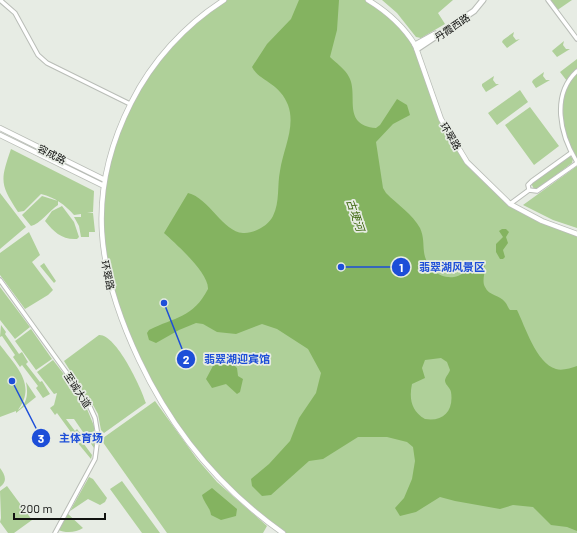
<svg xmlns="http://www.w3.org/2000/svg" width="577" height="533" font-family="Barlow,'Noto Sans SC',sans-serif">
  <rect width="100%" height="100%" fill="#e7ece4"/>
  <path fill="#afd099" d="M224,0H368L386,12L415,45L441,119L467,162L510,204L577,234V533H283L239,499L174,424L125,330L108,281L101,216L111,153L135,94L179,36Z
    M382,0H453L438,13L445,24L421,38L416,37L397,13Z
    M548,0H572L556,11Z
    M514,32L513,36L516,40L520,39L507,48L502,42L503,40Z
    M564,41L563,45L566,49H570L557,57L552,51L553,50Z
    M577,59V162L565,138L561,103L567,81L560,72Z
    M544,72L543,76L546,80H550L536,88L532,82L533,80Z
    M494,76L493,80L496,84H499L486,92L482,86V84Z
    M520,90L528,102L497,125L488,113Z
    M530,107L559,146L534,165L505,125Z
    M11,149L94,191L93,212L87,213H93L95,232H89V237H81L79,226L74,217H81V214L74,215C64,204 56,198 41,194L24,211L18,212C0,184 0,181 11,149Z
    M570,156L573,159L572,163L537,189H534L531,183Z
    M577,166V228L553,220L523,205Z
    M0,193L26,227L0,249Z
    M42,196L58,201V205C49,211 40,224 31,226L22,215Z
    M62,206L74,222L79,237L77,239C62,240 54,232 45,221L52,211Z
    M29,232L40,255L32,262L53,290L48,295L25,309L0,275V253Z
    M44,263L56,281L54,283L40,266Z
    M0,287L30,327L15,339L0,320Z
    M1,325L6,332L5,334L19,354L22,352L28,362L26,364L40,382L42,381L50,394L43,398L36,388L38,386L22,365L20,367L13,357L15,355L2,336L0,337Z
    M31,329L52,359L36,370L15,341Z
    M99,335C116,334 141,387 146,403L104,433L101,430L98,414L88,396L87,409L94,426V448L74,419H66L75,431L77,429L84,438L81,440L92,455L91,459L72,436L73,435L57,413L55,415L50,408L54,405L57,393L54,394L37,372L53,360L70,382L67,385H73L81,388L64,361Z
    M0,345C16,366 37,385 18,410C28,403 28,392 26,382L36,397L16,413V411L0,417Z
    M155,401L197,459L217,482L267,526L263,533H167L102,441L103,438Z
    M0,468C5,475 8,481 0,487Z
    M89,477L93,479L107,498L105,502L100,505L88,499L70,511Z
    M122,481L160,533H142L110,489Z
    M7,486L32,520L14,533H8L0,522L1,518L0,491Z
    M67,513L83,528C76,533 65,533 58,530Z"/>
  <path fill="#84b360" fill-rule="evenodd" d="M299,0H339L337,30L330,57C336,63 345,69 349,77C359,95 341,125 376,128L380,125L397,99L407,105L410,115L393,124L376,142L383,188L386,193C397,204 413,215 420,228C424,237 423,243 424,252C426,267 439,279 454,277C467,275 473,260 481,260C490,267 480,278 485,287C489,296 500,295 505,302C507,304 508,308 510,310H517C525,326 536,363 556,369C562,371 571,368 577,366V531L567,527L551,525L533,507L513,505L500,509L455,501L440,497L416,512L400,516L395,508L404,498L412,479L415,461L413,447L407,442L387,437H358L323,459L309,461L271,495L262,496L252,486L251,479L269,464L290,441L299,418L316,393L321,373L308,349L277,329L262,324L236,334L217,332L203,324L196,323L179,330L156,343L149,340L147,333L149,330C175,317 193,318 208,289C209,273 176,244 164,233L188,193C209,198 223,232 243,233C254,234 269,225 273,216C280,202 277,185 280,171C283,149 296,127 288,105C280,83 259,81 252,67L267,44L291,19ZM441,358L447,362L450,370C449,374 445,377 445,381C446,386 450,387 451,392C454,411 443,422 425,419C411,411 409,398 412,384L425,378L422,368L425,360Z
    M502,229H506L509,232L506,237L508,243L503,250L505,257L503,259H500L496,252V244L503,237L499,231Z
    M230,361L237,368L238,376L243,379L240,392L237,394L226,384L212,388L206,379L214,364H224Z
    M212,488L237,509L236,516L221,520L211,515C210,507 204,503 202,495Z"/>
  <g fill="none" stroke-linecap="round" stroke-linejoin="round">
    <g stroke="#b9bdb7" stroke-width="5.5">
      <path id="minor" d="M0,0L15,13L38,55L47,63L130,104
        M548,0L577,39
        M577,71C551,95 560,135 577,162
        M529,190L537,191L577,163
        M510,204L529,190L528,185L532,181L571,153
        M0,280L77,387L90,407L95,418L98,436L95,459L55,533"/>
    </g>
    <g stroke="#b9bdb7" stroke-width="6">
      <path id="tertiary" d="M224,0C185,25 152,61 131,103C85,194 97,271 139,360C172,430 219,488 283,533
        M368,0C386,11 404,27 415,45L441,119L467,162L510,204L542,221L577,234
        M0,128L105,180
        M0,135L104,186"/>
    </g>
    <g stroke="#b9bdb7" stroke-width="7">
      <path id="secondary" d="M415,45L435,34
        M417,49L474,11L483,0"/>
    </g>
    <use href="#minor" stroke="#fff" stroke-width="3.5"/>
    <use href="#tertiary" stroke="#fff" stroke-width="4.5"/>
    <use href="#secondary" stroke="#fff" stroke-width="5"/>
  </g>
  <g text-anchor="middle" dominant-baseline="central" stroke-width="3.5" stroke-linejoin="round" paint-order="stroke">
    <g font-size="10" fill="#111210" stroke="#e7ece4">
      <text transform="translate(452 27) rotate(-34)">丹霞西路</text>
      <text transform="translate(451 136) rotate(59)">环翠路</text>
      <text transform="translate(52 154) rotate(27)">容成路</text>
      <text transform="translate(108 275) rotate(78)">环翠路</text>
      <text transform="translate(78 390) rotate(57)">至诚大道</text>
    </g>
    <g font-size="11" font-style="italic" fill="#39640a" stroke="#e7ece4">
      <text transform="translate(356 215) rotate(71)">古埂河</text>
    </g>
  </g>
  <path fill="none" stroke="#1d4ed8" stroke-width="1.5" d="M341 267L401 267M164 303L186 359M12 381L41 438"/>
  <g fill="#1d4ed8" stroke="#e7ece4" stroke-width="1.5">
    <circle cx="341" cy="267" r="4"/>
    <circle cx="164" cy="303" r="4"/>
    <circle cx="12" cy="381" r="4"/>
    <circle cx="401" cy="267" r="10"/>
    <circle cx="186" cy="359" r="10"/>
    <circle cx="41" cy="438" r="10"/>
  </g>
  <g font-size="12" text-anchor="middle" font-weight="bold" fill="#fff">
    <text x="401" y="272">1</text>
    <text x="186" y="364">2</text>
    <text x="41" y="443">3</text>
  </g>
  <g font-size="11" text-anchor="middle" font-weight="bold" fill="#1d4ed8" stroke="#e7ece4" stroke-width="3.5" stroke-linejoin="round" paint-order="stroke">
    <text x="452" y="271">翡翠湖风景区</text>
    <text x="237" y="363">翡翠湖迎宾馆</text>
    <text x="81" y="442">主体育场</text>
  </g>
  <path d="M14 513v6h91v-6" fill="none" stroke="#111210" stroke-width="2"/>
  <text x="20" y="513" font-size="12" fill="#111210" stroke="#e7ece4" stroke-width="3" paint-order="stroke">200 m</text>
</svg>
